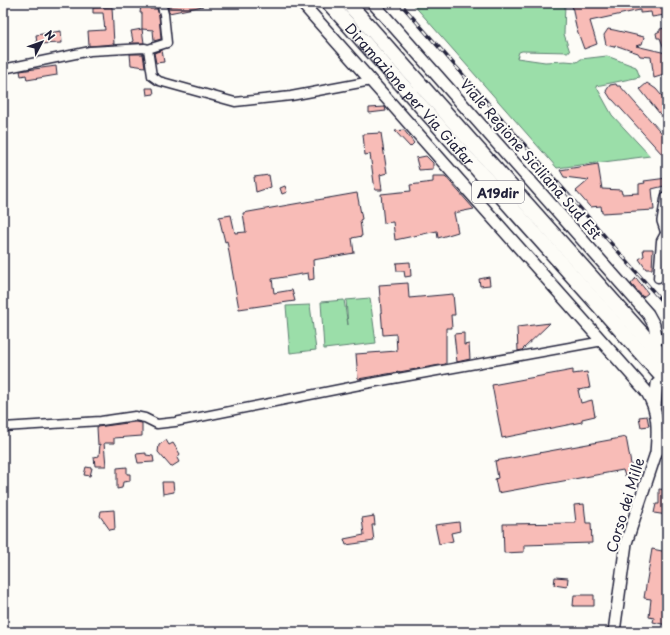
<svg xmlns="http://www.w3.org/2000/svg" width="670" height="635" font-family="'Playpen Sans',sans-serif">
  <rect width="100%" height="100%" fill="#fdfcf7"/>
  <filter id="ink" filterUnits="userSpaceOnUse"><feTurbulence type="fractalNoise" baseFrequency=".025" numOctaves="2"/><feDisplacementMap in="SourceGraphic" scale="8" xChannelSelector="R" yChannelSelector="G"/><feConvolveMatrix kernelMatrix="1 2 1 2 8 2 1 2 1" color-interpolation-filters="sRGB"/></filter>
  <g filter="url(#ink)">
    <path fill="#9bdea9" stroke="#5e8072" d="M412,3H565L564,34L570,52L522,51L519,52L517,58L545,62L565,61L577,62L581,59L607,56L636,67L640,77L596,86L612,115L650,156L557,168Z
      M370,298L376,343L324,349L321,302L344,300L348,325L346,300Z
      M310,305L316,350L290,353L286,306Z"/>
    <path fill="#f8bcb7" stroke="#22223b" d="M177,3H203V6L169,13L168,6L178,5Z
      M582,3H585L586,5L604,3L613,7L615,3H631V6L663,3L665,15L652,17L651,12L640,13V10L590,21L597,44L584,49L576,27L572,5Z
      M149,4L150,9H157L159,15L161,39L154,41L153,30L142,29V13H140L141,5Z
      M112,7L114,44L89,46L88,31L105,30L103,13H93V8Z
      M666,28L667,74L654,78L651,57L640,56L638,53L629,50L615,45L614,47L606,45L604,35L608,29L614,30L644,37L642,44L636,46L666,53L660,38H657L656,33L660,31V29Z
      M142,29L144,43H130L133,41L131,31Z
      M61,31L62,43L37,44L36,35Z
      M162,50L164,62L156,63L154,53Z
      M130,54H143L145,67L131,65Z
      M56,66L57,75L27,80L26,75L21,76L20,71Z
      M647,83L656,89L667,102V123L640,89Z
      M616,84L617,86H620L667,139V154H662L613,100L611,99L606,91L610,85Z
      M146,88H153L154,94L147,95Z
      M385,107L386,111L369,113V108Z
      M404,130L414,143L410,147L395,131Z
      M381,133L387,173L380,175L382,190H375L370,154L365,155L363,134Z
      M426,156L433,163V169L419,170L416,158Z
      M598,164L602,189L621,190L622,194L639,193V184L645,183L644,181L667,178L664,186L652,189L654,210L602,213L601,206L590,207L576,191L589,180L564,177L560,170Z
      M269,175L271,187L256,192L254,177Z
      M433,176H445L474,209L454,213L458,232L438,238L437,231L395,240L393,222L384,223L381,194L411,191L410,185L433,182Z
      M285,186L287,192L282,194L280,188Z
      M357,193L362,219L360,220L362,236L352,238L354,253L313,260L314,279L309,280L308,273L272,279L274,293L292,290L295,301L239,309L227,241L225,242L219,217L231,215L235,233L246,232L243,213Z
      M643,249H653L652,269H646L639,259L644,256Z
      M667,261V283H663L665,262Z
      M410,262L411,276L405,277L404,271H397L396,263Z
      M489,277L490,285L480,286L479,279Z
      M636,278L648,293L643,297L631,284Z
      M408,283L409,298L453,294L455,315H451L452,328H446V364L358,379L356,354L397,351L396,334L383,335L379,285Z
      M667,310V319L664,321L661,318L662,314Z
      M550,323L522,350L518,351L517,327Z
      M464,333V345L469,344L470,359L457,362L454,334Z
      M573,370V374L587,372L590,388L578,390L581,403L592,400L595,416L582,419V422L502,438L492,385Z
      M647,416L649,426L641,427L639,417Z
      M135,422L142,423V436L114,438V443H104L106,466H95L94,457L99,456L100,444L98,445L97,427Z
      M626,437L633,475L625,476L623,470L498,493L495,479L498,478L495,461Z
      M166,440L169,445L173,443L180,454L177,458L179,462L171,467L158,452L159,445Z
      M146,453V455L153,456L154,462L138,463L136,454Z
      M86,467L92,468L90,476L84,475Z
      M127,467V474H130V481L123,482L122,488L117,489V468Z
      M162,482H173L174,492L163,494Z
      M659,489L667,490V515L654,513L656,504H659Z
      M584,504L586,523H591L592,543L524,545V552L504,553L503,524L576,523L574,505Z
      M114,510L115,529L110,530L100,516L101,511Z
      M374,516L375,525H372L374,541L346,545L344,539L364,535L362,518Z
      M459,522L460,531L451,533L453,541L439,544L435,525Z
      M652,549L667,552V625L653,622L654,618L649,617L651,599L644,598Z
      M555,577L568,578L567,587L554,585Z
      M574,595H594V606H573Z"/>
    <g fill="none" stroke-linecap="round" stroke-linejoin="round">
      <g stroke="#22223b" stroke-width="11">
        <path id="street" d="M148,49L167,43L164,14L161,3
          M3,69L90,51L145,48L148,49L152,76L159,81L235,102L291,96L371,81
          M658,278L661,241L666,232
          M3,427L101,421L135,416L145,418L157,424L175,422L365,384L603,341"/>
      </g>
      <g stroke="#22223b" stroke-width="14">
        <path id="secondary" d="M302,3L646,391C659,411 658,430 656,453
          M373,3L648,314L654,325L657,340
          M667,197L663,221L667,233
          M655,406L657,384
          M614,632L626,543L656,453L667,436"/>
      </g>
      <g stroke="#22223b" stroke-width="17">
        <g id="highway">
          <path id="s1" d="M329,3L667,382"/>
          <path d="M348,3L667,362"/>
        </g>
      </g>
      <use href="#street" stroke="#fdfcf7" stroke-width="8"/>
      <use href="#secondary" stroke="#fdfcf7" stroke-width="11"/>
      <use href="#highway" stroke="#fdfcf7" stroke-width="14"/>
      <g stroke="#22223b" stroke-width="3.5">
        <path id="rail" d="M400,3L667,307"/>
      </g>
      <use href="#rail" stroke="#fdfcf7" stroke-width="2" stroke-dasharray="6" stroke-linecap="butt"/>
    </g>
  </g>
  <g text-anchor="middle" dominant-baseline="central" stroke-width="4" stroke-linejoin="round" paint-order="stroke">
    <rect fill="#fdfcf7" stroke="#646373" stroke-width="1" x="472" y="181" width="52" height="22" rx="3"/>
    <g font-size="13" font-weight="bold" fill="#22223b">
      <text x="498" y="192">A19dir</text>
    </g>
    <g font-size="14" fill="#22223b" stroke="#fdfcf7">
      <text stroke="none"><textPath href="#s1" startOffset="122">Diramazione per Via Giafar</textPath></text>
      <text transform="translate(531 159) rotate(49)">Viale Regione Siciliana Sud Est</text>
      <text transform="translate(625 505) rotate(-73)">Corso dei Mille</text>
    </g>
  </g>
  <rect width="670" height="635" fill="none" stroke="#fdfcf7" stroke-width="16"/>
  <rect x="8" y="8" width="654" height="619" fill="none" stroke="#22223b" stroke-width="1.5" filter="url(#ink)"/>
  <g transform="translate(42 42) rotate(49)" stroke="#fdfcf7" stroke-width="3" paint-order="stroke">
  <path d="M0-3L7 15L0 10L-7 15Z" fill="#22223b"/>
  <text y="-6" font-size="11" font-weight="bold" text-anchor="middle" fill="#22223b">N</text>
  </g>
</svg>
